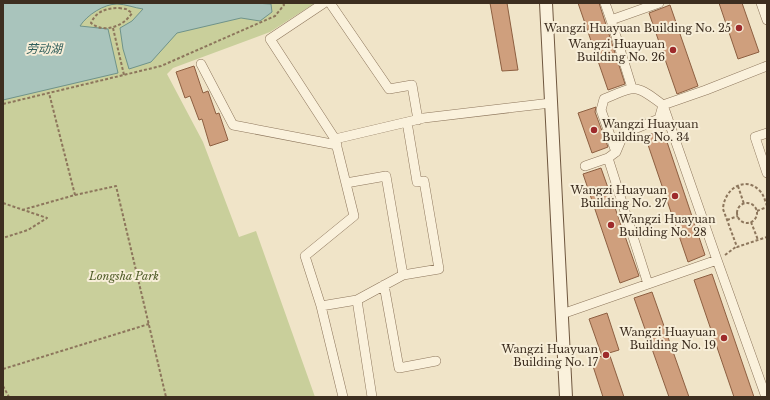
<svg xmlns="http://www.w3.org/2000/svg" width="770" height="400" font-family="'Libre Baskerville','Noto Sans SC',serif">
  <rect width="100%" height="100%" fill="#f0e4c8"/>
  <path fill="#c9cf9b" d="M3,3H315L270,32L173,68L167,74L203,142L239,237L256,231L315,397H3Z"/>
  <path fill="#a9c4bc" stroke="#6f938a" d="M3,3H254L271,4L272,12L260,21L241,18L177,33L151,62L129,69L123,49L120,28L132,21L143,9C135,8 125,4 117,4C104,4 87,15 80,26L108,29L118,73L3,100Z"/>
  <path fill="#cf9f7d" stroke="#8d5f41" d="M490,3H507L518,70L502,71Z
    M578,3H599L625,84L608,90Z
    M719,3H742L759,52L738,59Z
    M670,5L698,86L677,94L649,13Z
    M194,66L203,93L208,91L216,114L219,113L228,140L210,146L202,119L199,120L190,96L185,98L176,72Z
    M596,107L595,112L608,147L592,153L578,113Z
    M663,130L705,255L688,262L645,136Z
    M601,168L639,276L620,283L583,174Z
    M712,274L754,397H734L694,280Z
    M652,292L689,397H669L634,298Z
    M607,313L619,350L609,353L624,397H603L591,360L602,356L589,319Z"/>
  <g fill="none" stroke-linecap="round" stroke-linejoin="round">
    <g stroke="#8d765c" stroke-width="10">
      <path id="street" d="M324,3L270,39L335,139
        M330,3L389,89L412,85L418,120
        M605,3L611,20
        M761,3L767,20
        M201,64L233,125L337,145
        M632,88L611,20L659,3
        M767,133L755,137L767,173
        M608,158L648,284
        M585,166L608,158L616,152L624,133L659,119L663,105L706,90L767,66
        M717,260L766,397
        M403,275L439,269L424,181L417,182L407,122
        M384,285L399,368L436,361
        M357,300L372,397
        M321,306L305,256L354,216L335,139L424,118L551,103
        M562,314L717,260L663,105C634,83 636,86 604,99L601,110L616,152
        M343,397L321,306L357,300L403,275L386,176L346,183"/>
    </g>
    <g stroke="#6f573f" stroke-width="14">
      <path id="secondary" d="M546,3L566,397"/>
    </g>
    <path stroke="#8d765c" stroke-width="2" stroke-dasharray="3 2" stroke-linecap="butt" d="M119,8L126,9L132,13C124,26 104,34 91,23C96,11 107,8 119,8Z
      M113,28L124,75
      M3,104L161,66L275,16L284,5L283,3
      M738,186L744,204
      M75,195L116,186L166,397
      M3,203L47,218L28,230L3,238
      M737 213a10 10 0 1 1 20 0a10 10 0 1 1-20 0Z
      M767,206C765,201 764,195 760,191C745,175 724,189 723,209L737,247L767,237
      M22,210L75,195L49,93
      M757,211L767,207
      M727,220L738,216
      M751,222L758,240
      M725,255L737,246
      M3,369L149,324
      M3,386L9,397"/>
    <use href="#street" stroke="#faf1dc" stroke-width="9"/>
    <use href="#secondary" stroke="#faf1dc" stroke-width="12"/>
  </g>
  <g fill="#9e2a2b" stroke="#f7eed8" stroke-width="1.5">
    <circle cx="739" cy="28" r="4"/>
    <circle cx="673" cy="50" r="4"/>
    <circle cx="594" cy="130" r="4"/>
    <circle cx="675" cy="196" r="4"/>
    <circle cx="611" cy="225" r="4"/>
    <circle cx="724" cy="338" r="4"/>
    <circle cx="606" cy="355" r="4"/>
  </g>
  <g text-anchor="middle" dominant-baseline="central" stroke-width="4" stroke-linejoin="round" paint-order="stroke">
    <g font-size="11" fill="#3d2e20" stroke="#f7eed8" text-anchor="end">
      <text x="731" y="28">Wangzi Huayuan Building No. 25</text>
      <text x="665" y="44">Wangzi Huayuan<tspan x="665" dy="13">Building No. 26</tspan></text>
      <text x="602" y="124" text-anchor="start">Wangzi Huayuan<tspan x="602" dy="13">Building No. 34</tspan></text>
      <text x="667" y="190">Wangzi Huayuan<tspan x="667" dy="13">Building No. 27</tspan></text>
      <text x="619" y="219" text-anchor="start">Wangzi Huayuan<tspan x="619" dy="13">Building No. 28</tspan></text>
      <text x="716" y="332">Wangzi Huayuan<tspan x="716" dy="13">Building No. 19</tspan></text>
      <text x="598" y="349">Wangzi Huayuan<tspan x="598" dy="13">Building No. 17</tspan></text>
    </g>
    <g font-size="11" font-style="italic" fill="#4d5a26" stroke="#f7eed8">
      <text x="124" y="276">Longsha Park</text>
    </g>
    <g font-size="12" font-style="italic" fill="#2f5d5a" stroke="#f7eed8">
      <text x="44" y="48">劳动湖</text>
    </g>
  </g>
  <rect width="770" height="400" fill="none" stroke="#3d2e20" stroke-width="8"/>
</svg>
